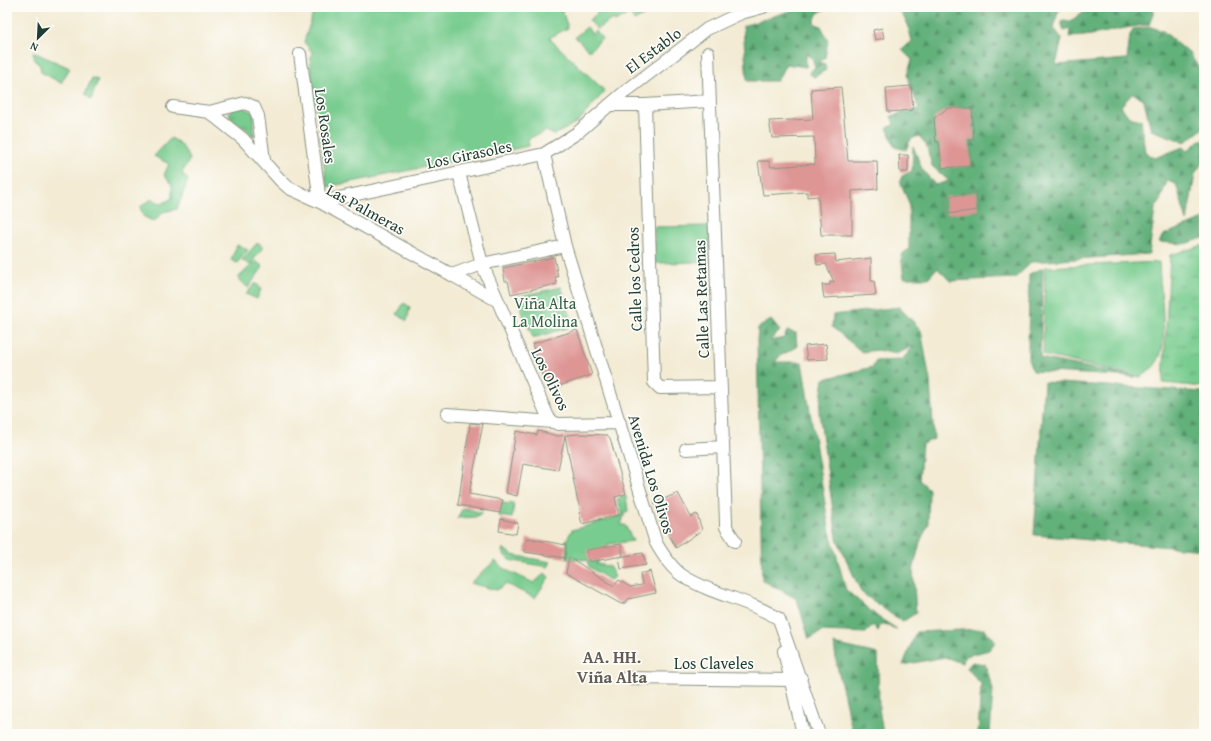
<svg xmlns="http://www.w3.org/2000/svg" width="1211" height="741" font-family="'Gentium Book Plus',serif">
  <defs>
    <pattern id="grass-tufts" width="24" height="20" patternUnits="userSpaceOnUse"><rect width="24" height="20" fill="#78cc8f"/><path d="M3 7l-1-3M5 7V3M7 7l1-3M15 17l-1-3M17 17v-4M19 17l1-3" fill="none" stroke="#62a776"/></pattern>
    <pattern id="forest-firs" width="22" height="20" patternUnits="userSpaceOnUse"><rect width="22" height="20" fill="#62b07a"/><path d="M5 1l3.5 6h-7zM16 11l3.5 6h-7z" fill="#509065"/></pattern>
    <pattern id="park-crowns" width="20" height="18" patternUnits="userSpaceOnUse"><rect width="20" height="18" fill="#78cc8f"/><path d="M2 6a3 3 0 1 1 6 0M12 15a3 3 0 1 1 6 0" fill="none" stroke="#62a776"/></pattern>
  </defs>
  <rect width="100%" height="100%" fill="#fdfcf7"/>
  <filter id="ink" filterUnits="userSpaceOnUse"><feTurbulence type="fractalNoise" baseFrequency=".025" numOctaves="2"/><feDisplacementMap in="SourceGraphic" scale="8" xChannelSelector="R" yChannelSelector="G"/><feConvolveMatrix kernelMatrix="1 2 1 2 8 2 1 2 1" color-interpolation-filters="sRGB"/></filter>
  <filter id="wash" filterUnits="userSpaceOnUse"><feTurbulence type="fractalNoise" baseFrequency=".012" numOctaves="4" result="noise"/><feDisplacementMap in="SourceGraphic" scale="16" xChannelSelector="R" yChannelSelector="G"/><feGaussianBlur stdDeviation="0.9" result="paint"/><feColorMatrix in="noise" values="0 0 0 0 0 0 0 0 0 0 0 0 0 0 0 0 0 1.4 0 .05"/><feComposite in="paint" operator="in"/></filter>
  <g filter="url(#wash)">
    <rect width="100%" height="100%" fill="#f3ebd4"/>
    <path fill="url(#grass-tufts)" stroke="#4c8462" d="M241,106L254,113V137L246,129L231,120L229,111Z
      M1204,245V387L1163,383L1170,255Z"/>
    <path fill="url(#forest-firs)" stroke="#407657" d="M802,7H828L817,14L814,23L821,26L828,40L825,58L819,62L825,64L826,70L814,77L809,73L815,67L812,58L806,54V67L786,64L777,81H747L743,26Z
      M902,7H1069L1059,10L1053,27L1062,39L1056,65L1127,59L1130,35L1134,29L1151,27L1163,31L1190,54L1204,76V128L1185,142L1151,130L1144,100L1133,93L1121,106L1129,117L1141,120L1145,152L1155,158L1183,147L1187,151L1200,140H1204V160L1195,174L1187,221L1176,184L1167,181L1160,201L1155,209L1149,254L1032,262L1015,278L950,281L937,268L928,278H904L901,255L909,249V203L900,181L902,176L912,171L913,146L922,169L935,185L949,181L932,166L926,144L919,136L911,139L906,150L895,147L887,128L894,124L891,116L919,109L907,75L912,60L902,50L912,41L907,23L900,11Z
      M1089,7H1155L1149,25C1122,26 1097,37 1069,37L1070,29L1064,31L1061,21H1071Z
      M1204,219V238L1184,244L1159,242L1163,235Z
      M1043,268L1040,358L1135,377L1033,371L1028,359L1029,274Z
      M899,307L921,330L930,381L934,439L922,444L919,480L929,489L928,525L920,542L913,571L916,613L902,622L861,592L837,539L819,412L824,379L873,367L876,361L902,360L914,346L896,354L877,350L862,352L832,327L833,315Z
      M771,320L780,331L770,341L784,338L787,331L796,333L797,347L780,356L775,362H802L829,528L846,590L878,617L897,629L881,624L878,631L873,625L866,633L823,631L809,639L797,599L762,580L757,341L758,328Z
      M1044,382L1204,392V550L1034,535Z
      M984,629L996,641L989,650L966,656L962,663L945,657L903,665L916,632Z
      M834,644L878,654L879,708L883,734H853L837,666Z
      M972,662L985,664L993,689L990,734H978L981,684L967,668Z"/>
    <path fill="url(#park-crowns)" stroke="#4c8462" d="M561,287L574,326L533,338L516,297Z"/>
    <path fill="#78cc8f" stroke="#4c8462" d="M315,7H561L568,28L549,38L605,91L578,122L554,135L546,131L528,139L529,146L327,187L310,63L312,52L304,42Z
      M593,7H623L627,15L615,22L613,19L597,29L589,20L598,13Z
      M626,7H641L645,15L634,21Z
      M587,27L592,34L596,31L602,39L589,51L575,37Z
      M33,52L70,68L61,83L41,72L40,65L35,61Z
      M92,78L98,80L91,100L85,94Z
      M171,138L181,144L190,159L182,173L188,180L177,209L163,212L154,222L143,216L140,207L152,199L162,204L172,198V185L164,175L169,164L154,156Z
      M709,226L710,262L655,263L654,227Z
      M258,242L263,247L250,265L242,260Z
      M237,245L248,250L237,263L231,260Z
      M256,261L263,267L248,288L238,278Z
      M1159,262C1160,288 1165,317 1163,343C1162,358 1153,371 1140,377L1043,355L1045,267Z
      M256,283L261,289L257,299L246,294Z
      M404,303L410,307L407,321L397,314Z
      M626,496L628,511L625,513L621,525H625L633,541L609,544L596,564L609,566L615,577L610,580L589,567L587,560L567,559V539L572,530L623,515L617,499Z
      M501,503L514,504L512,518L499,516Z
      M463,508L483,513L475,517L457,518Z
      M503,548L512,555L551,562L548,567L509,560L502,552Z
      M495,561L506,570L534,583L545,573L549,577L535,598L506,584L496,590L470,583Z"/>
    <g id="blocks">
      <path fill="#de9695" d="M882,28L884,38L875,40L873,30Z
        M911,86L913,110L888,112L886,88Z
        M841,87L848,161H877L878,189L852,191V235H821L818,196L807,197V192L763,195L758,161H769L771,167L815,164L814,137L772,138L769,121L813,119L811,89Z
        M948,108H972L974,140H969L971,166L942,168L939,142H936L934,118Z
        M899,155H908V172H900Z
        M976,192L978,210L947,214L945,197Z
        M835,254L836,262L871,258V281H874L876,295L824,298L822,285H830V282H834L826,264L817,265L816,255Z
        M554,257L558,277H555L557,284L511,294L508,281H505L503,268Z
        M577,330L592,375L547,390L532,344Z
        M826,344L828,359L807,360L805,346Z
        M470,423L483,424L469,494L503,500L500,513L458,505Z
        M516,431L537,435L538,431L558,436L578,434L607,435L610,438L626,494L615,497L619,515L582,524L579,513L581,512L577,498L565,436L558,470L523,464L517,496L506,493Z
        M678,493L691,517L697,514L702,530L676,548L663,524L654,503Z
        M501,519L518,523L516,534L499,531Z
        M527,538L566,545L565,558L525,552Z
        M621,544L623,556L589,562L587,550Z
        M643,553L646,565L621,569L619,557Z
        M569,557L614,586L619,580L630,587L642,585L640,574L650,571L656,593L628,599L625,603L621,604L566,573Z"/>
    </g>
  </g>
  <g filter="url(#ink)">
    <use href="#blocks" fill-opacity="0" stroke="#899484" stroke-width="1"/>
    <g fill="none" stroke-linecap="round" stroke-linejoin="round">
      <g stroke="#899484" stroke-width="14">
        <path id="minor" d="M708,53L726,522V527L735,541
          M300,54L320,202L544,154L577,133L621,95L707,29L741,13L763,7
          M609,105H645L709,101
          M645,105L654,382L660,388L721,387
          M173,107L209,112L243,139L281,181L289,188L320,202L452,275L482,264L565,246
          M209,112L245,103L254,107L258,116L264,160
          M544,154L565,246L656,543C663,555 671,568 683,576C712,595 750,600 779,619L819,734
          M459,173L482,264L548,417L553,422L558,424L620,423
          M452,275L498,301
          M447,414L553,422
          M686,449L723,447
          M784,651L803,734
          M626,678L791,680L801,678"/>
      </g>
      <use href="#minor" stroke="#fff" stroke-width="12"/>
    </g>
  </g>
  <g text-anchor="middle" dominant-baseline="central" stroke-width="3.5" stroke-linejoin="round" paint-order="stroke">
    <g font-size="16" fill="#1f3d34" stroke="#fdfcf7">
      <text transform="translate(653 50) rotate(-37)">El Establo</text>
      <text transform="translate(326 126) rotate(82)">Los Rosales</text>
      <text transform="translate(469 154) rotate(-12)">Los Girasoles</text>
      <text transform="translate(366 209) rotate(29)">Las Palmeras</text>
      <text transform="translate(634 279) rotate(-92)">Calle los Cedros</text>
      <text transform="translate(701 299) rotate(-92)">Calle Las Retamas</text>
      <text transform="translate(551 379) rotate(64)">Los Olivos</text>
      <text transform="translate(652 474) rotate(73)">Avenida Los Olivos</text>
      <text x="714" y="663">Los Claveles</text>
    </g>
    <g font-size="16" fill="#35614b" stroke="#fdfcf7">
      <text x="545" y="303">Viña Alta<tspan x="545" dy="18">La Molina</tspan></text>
    </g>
    <g font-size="17" font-weight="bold" fill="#625c56" stroke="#fdfcf7">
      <text x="612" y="656">AA. HH.<tspan x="612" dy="20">Viña Alta</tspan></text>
    </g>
  </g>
  <rect width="1211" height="741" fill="none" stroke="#fdfcf7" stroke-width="24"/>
  <g transform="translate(38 38) rotate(204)" stroke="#fdfcf7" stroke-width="3" paint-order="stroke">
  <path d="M0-3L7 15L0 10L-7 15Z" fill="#1f3d34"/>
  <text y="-6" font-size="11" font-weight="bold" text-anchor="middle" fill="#1f3d34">N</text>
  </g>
</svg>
